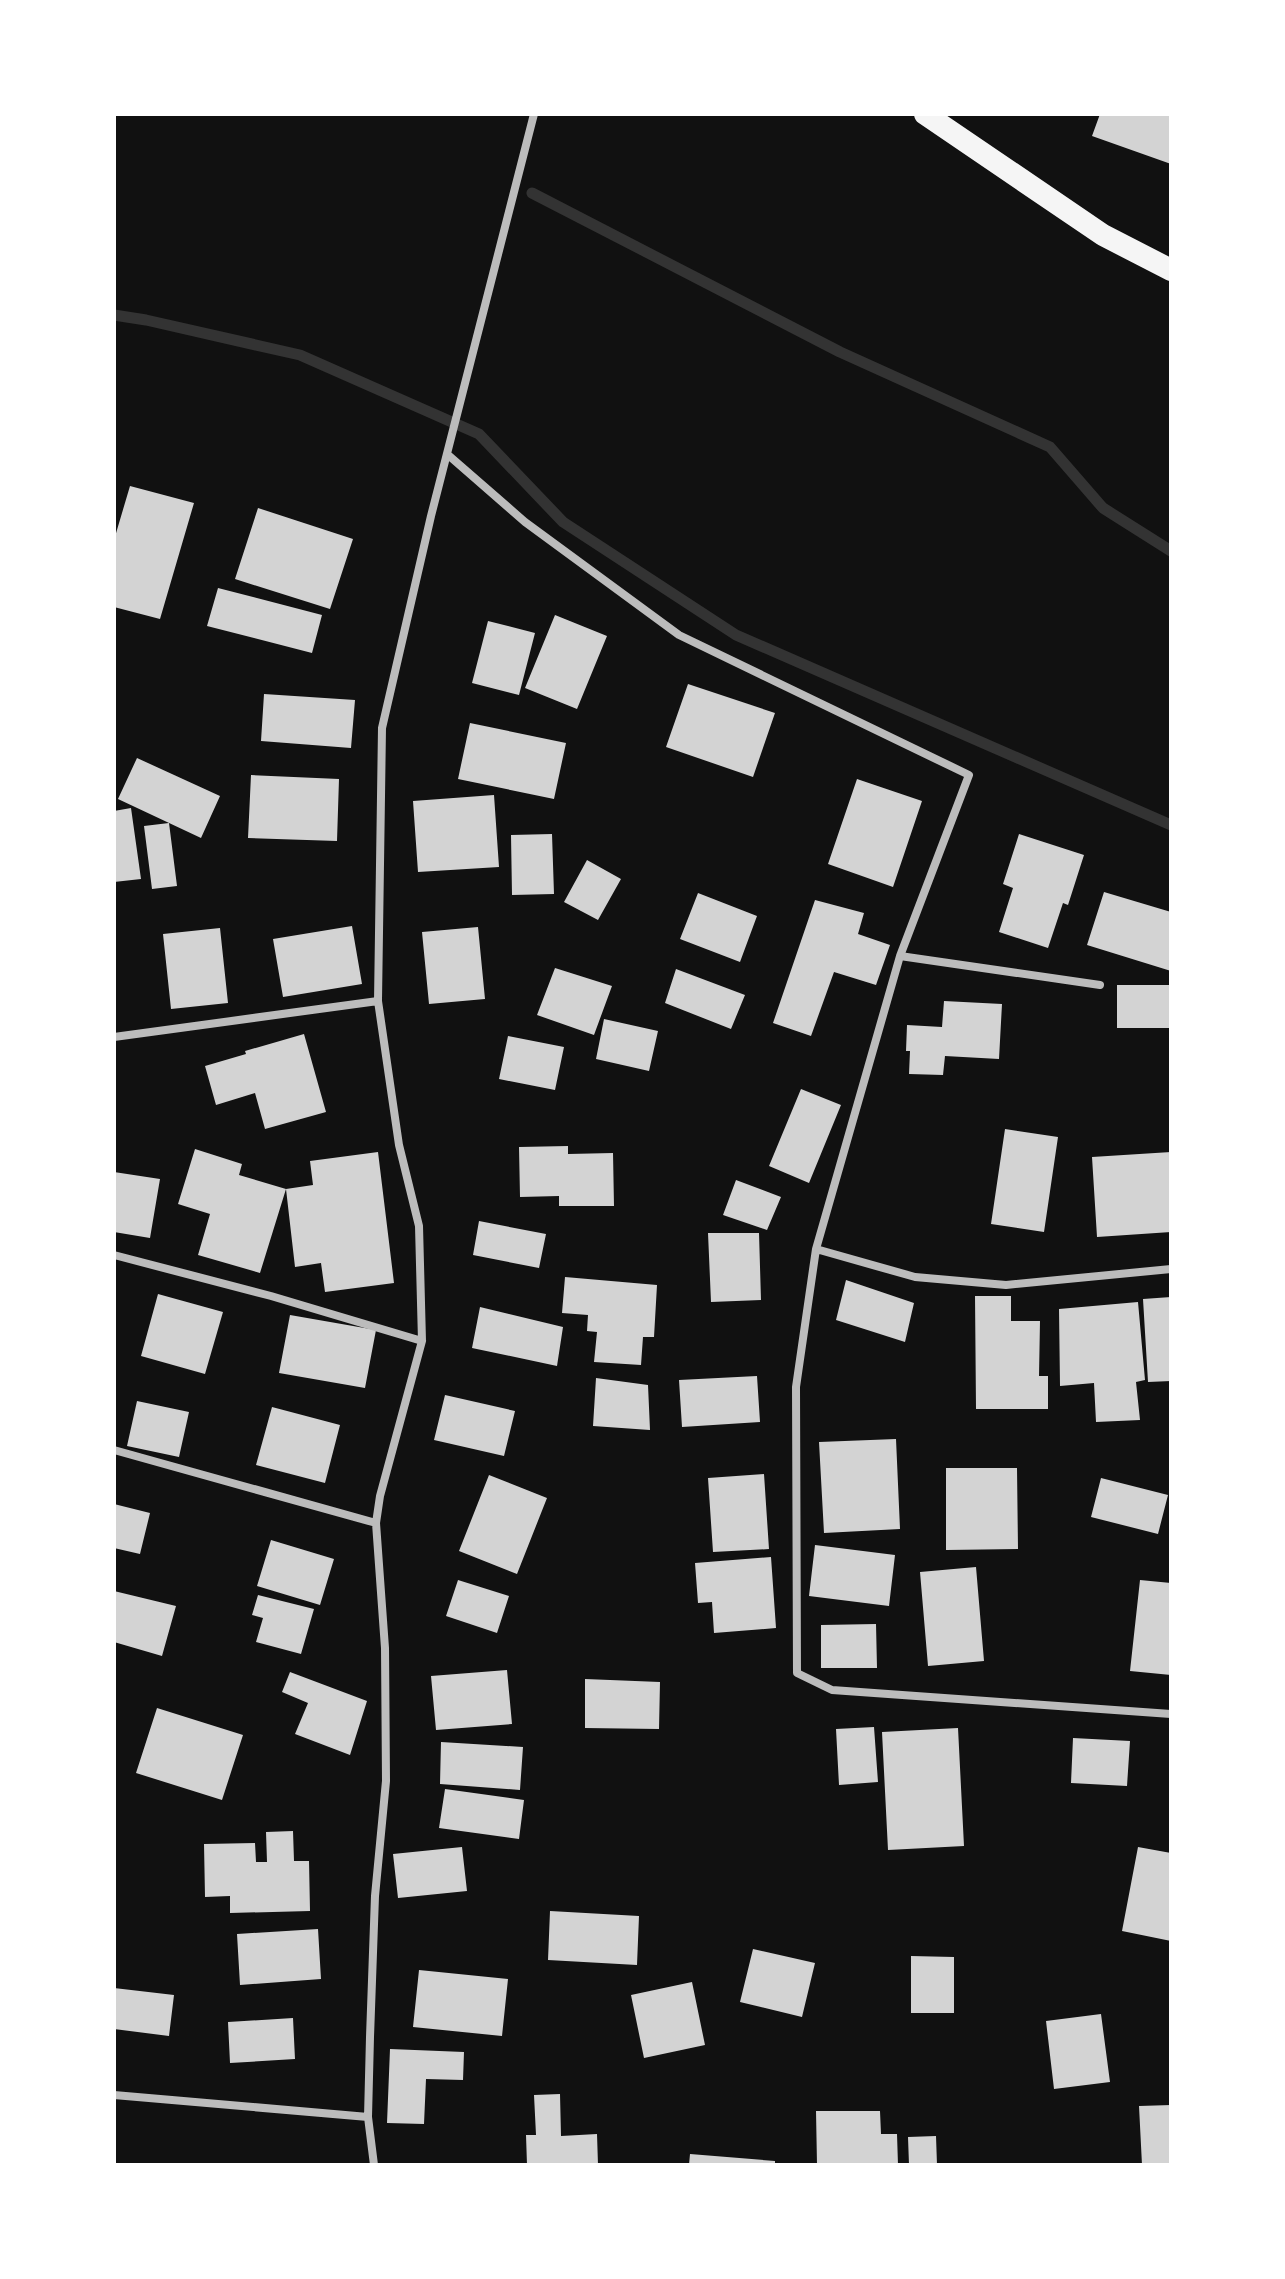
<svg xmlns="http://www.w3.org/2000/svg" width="1285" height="2279" font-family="'Golos Text',sans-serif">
  <rect width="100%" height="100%" fill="#111"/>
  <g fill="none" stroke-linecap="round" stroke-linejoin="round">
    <path stroke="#333" stroke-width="11" d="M532,193L840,352L1050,447L1103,508L1171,551
      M114,315L146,320L300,355L479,434L563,522L736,635L1171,825"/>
  </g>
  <path fill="#d3d3d3" d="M1100,114H1171V164L1092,136Z
    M130,486L194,503L160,619L114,607V540Z
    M258,508L353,539L330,609L235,579Z
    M218,588L322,615L312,653L207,626Z
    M555,615L607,636L577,709L525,688Z
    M488,621L535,633L519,695L472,683Z
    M688,684L775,713L753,777L666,747Z
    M264,694L355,700L351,748L261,741Z
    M470,723L566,743L554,799L458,779Z
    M137,758L220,796L201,838L118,799Z
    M251,775L339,779L337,841L248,838Z
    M857,779L922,801L893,887L828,864Z
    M494,795L499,867L418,872L413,801Z
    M131,808L141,879L114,882V811Z
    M169,823L177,886L152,889L144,826Z
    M552,834L554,894L512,895L511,835Z
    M1019,834L1084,855L1068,905L1063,903L1048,948L999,932L1013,888L1003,884Z
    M587,860L621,879L598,920L564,902Z
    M1104,892L1171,912V971L1087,945Z
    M698,893L757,916L740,962L680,939Z
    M815,900L864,913L858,934L890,945L876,985L834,972L811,1036L773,1023Z
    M352,926L362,984L283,997L273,939Z
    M478,927L485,999L429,1004L422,932Z
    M220,928L228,1003L171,1009L163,934Z
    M555,968L612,986L594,1035L537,1015Z
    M676,969L745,995L731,1029L665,1003Z
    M1117,985H1171V1028H1117Z
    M944,1001L1002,1004L999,1059L945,1056L943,1075L909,1074L910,1051H906L907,1025L942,1027Z
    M604,1019L658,1031L649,1071L596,1059Z
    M304,1034L326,1112L265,1129L255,1093L216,1105L205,1066L246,1054L245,1051Z
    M508,1036L564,1047L555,1090L499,1079Z
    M801,1089L841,1105L809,1183L769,1166Z
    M1005,1129L1058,1137L1044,1232L991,1224Z
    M568,1146V1154L613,1153L614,1206H559V1196L520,1197L519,1147Z
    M195,1149L242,1164L239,1175L286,1189L260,1273L198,1255L210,1214L178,1204Z
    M378,1152L394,1283L325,1292L321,1263L295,1267L286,1189L313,1185L310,1161Z
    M1171,1152V1232L1097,1237L1092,1157Z
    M114,1172L160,1179L150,1238L114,1232Z
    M736,1180L781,1197L767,1230L723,1215Z
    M479,1221L546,1234L539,1268L473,1255Z
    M708,1233H759L761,1300L711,1302Z
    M565,1277L657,1285L654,1337H643L641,1365L594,1362L597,1332L587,1331L588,1315L562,1313Z
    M846,1280L914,1303L905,1342L836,1320Z
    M158,1294L223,1312L205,1374L141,1356Z
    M975,1296H1011V1321H1040L1039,1376H1048V1409H976Z
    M1171,1297V1381L1148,1382L1143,1299Z
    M1138,1302L1145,1380L1136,1382L1140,1420L1096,1422L1094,1383L1060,1386L1059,1309Z
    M480,1307L563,1327L557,1366L472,1348Z
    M290,1315L376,1330L365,1388L279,1373Z
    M757,1376L760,1422L682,1427L679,1380Z
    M596,1378L648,1385L650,1430L593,1426Z
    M445,1395L515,1411L504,1456L434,1440Z
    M137,1401L189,1412L179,1457L127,1446Z
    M272,1407L340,1425L325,1483L256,1465Z
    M896,1439L900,1529L824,1533L819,1442Z
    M946,1468H1017L1018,1549L946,1550Z
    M764,1474L769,1549L713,1552L708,1478Z
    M489,1475L547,1498L517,1574L459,1551Z
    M1101,1478L1168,1495L1158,1534L1091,1517Z
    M114,1504L150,1513L140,1554L114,1548Z
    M271,1540L334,1559L320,1605L257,1586Z
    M815,1545L895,1555L889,1606L809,1596Z
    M771,1557L776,1628L714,1633L712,1602L698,1603L695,1563Z
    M976,1567L984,1661L928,1666L920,1572Z
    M458,1580L509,1596L497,1633L446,1616Z
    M1140,1580L1171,1583V1675L1130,1671Z
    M114,1591L176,1606L162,1656L114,1642Z
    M258,1595L314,1609L301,1654L256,1642L263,1618L252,1615Z
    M876,1624L877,1668H821V1625Z
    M507,1670L512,1724L436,1730L431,1676Z
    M290,1672L367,1701L350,1755L295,1734L308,1703L282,1692Z
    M585,1679L660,1682L659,1729L585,1728Z
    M157,1708L243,1735L222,1800L136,1773Z
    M874,1727L878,1782L839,1785L836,1729Z
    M958,1728L964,1846L888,1850L882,1732Z
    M1073,1738L1130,1741L1127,1786L1071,1783Z
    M441,1742L523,1747L520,1790L440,1784Z
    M445,1789L524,1800L519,1839L439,1828Z
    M293,1831L294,1861H309L310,1911L230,1913V1896L205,1897L204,1844L255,1843L256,1862H267L266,1832Z
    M462,1847L467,1891L398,1898L393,1854Z
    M1138,1847L1171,1853V1941L1122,1931Z
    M550,1911L639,1916L637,1965L548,1960Z
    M318,1929L321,1979L240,1985L237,1934Z
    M753,1949L815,1963L802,2017L740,2002Z
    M911,1956L954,1957V2013H911Z
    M419,1970L508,1979L502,2036L413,2027Z
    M692,1982L705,2045L644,2058L631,1995Z
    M114,1988L174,1995L169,2036L114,2029Z
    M1101,2014L1110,2082L1054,2089L1046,2021Z
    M293,2018L295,2059L230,2063L228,2022Z
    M390,2049L464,2052L463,2080L426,2079L424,2124L387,2123Z
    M560,2094L561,2136L597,2134L598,2165H527L526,2135H536L534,2095Z
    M1171,2105V2165H1142L1139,2106Z
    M816,2111H880L881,2134H897L898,2165H817Z
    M936,2136L937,2165H909L908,2137Z
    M690,2154L775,2161V2165H689Z"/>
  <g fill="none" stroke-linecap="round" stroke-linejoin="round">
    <path stroke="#bcbcbc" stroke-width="8" d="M447,454L525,522L679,635L969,775L900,956L816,1249L796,1387L797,1673L832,1690L1171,1714
      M900,956L1100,985
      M114,1037L378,1001
      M816,1249L915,1277L1006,1285L1171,1269
      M114,1255L271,1296L422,1341
      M114,1450L376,1523
      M114,2095L368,2117
      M374,2165L368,2117L370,2037L375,1896L386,1781L385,1648L376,1523L380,1496L422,1341L419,1226L399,1145L378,1001L382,728L431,516L534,114"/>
    <path stroke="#f5f5f5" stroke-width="22" d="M925,114L1103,235L1171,270"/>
  </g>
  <rect width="1285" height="2279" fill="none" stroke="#ffffff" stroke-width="232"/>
</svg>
